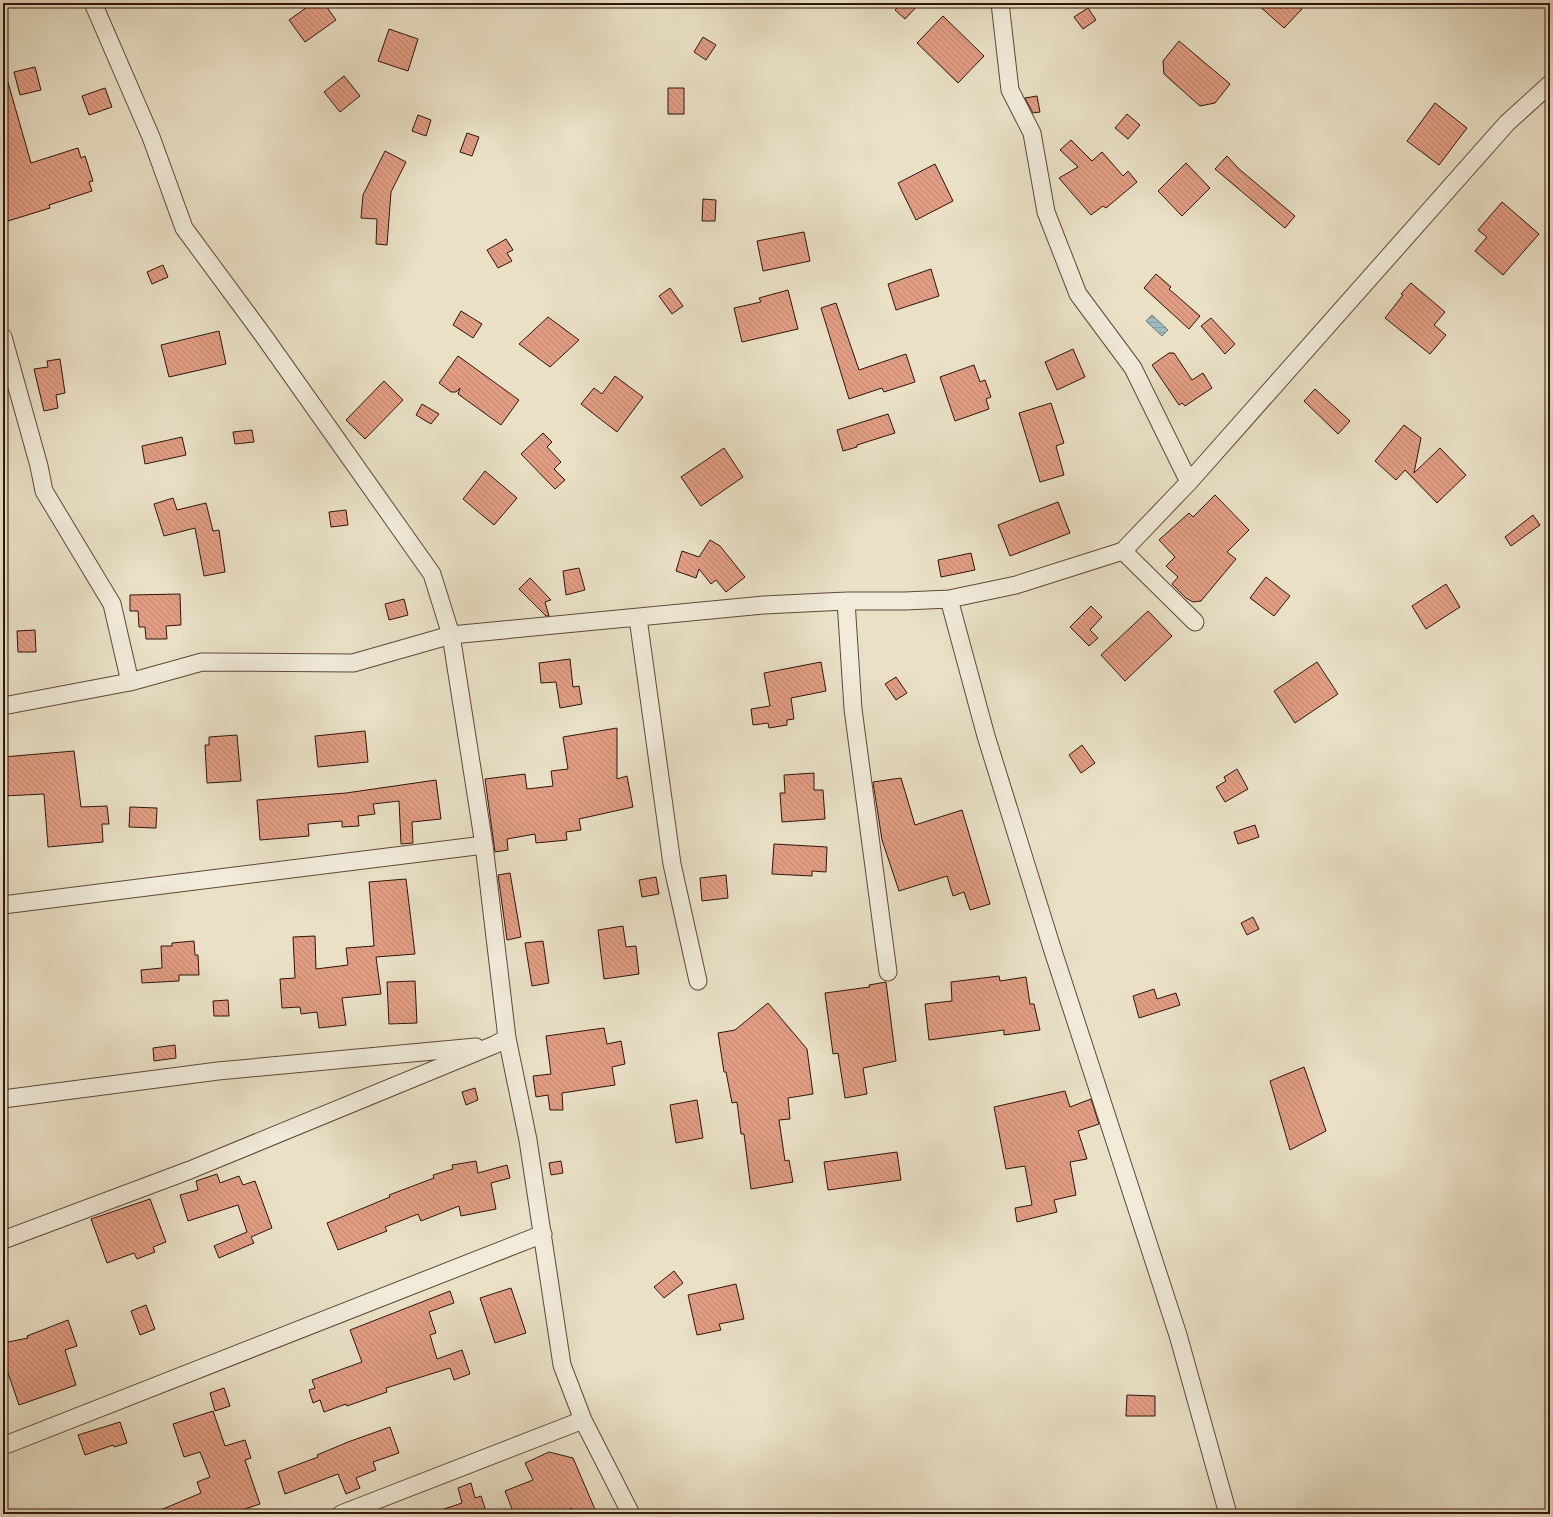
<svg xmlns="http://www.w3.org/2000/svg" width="1553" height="1517" font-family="'Old Standard TT',serif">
  <defs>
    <pattern id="water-rules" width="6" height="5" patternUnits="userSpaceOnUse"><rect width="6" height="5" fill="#9bbbbe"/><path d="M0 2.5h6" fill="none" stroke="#86a0a2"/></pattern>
    <pattern id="building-back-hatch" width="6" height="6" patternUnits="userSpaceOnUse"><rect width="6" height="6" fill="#e19d83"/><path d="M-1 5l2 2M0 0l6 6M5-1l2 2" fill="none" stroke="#c18670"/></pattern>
  </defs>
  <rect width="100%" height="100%" fill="#e9e0c6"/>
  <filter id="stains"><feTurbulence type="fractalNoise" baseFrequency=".005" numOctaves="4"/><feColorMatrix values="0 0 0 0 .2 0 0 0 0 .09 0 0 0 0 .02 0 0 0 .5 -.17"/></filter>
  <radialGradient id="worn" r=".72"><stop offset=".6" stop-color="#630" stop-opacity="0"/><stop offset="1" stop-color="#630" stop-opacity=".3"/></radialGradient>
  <path fill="url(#water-rules)" stroke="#707976" d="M1152,315L1168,330L1162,336L1146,321Z"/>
  <path fill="url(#building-back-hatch)" stroke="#2f1509" d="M313,3H324L336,20L305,42L289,20Z
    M902,3H920L905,19L895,10Z
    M1256,3H1296L1302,9L1284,28Z
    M1088,8L1096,20L1083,29L1074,17Z
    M943,16L984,56L958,83L917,43Z
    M389,29L418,39L408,71L378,61Z
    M703,37L716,45L706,60L694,52Z
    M1179,41L1230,84L1215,103L1200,106L1164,74L1163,61Z
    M35,67L41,90L20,95L14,72Z
    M344,76L360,96L340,112L324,92Z
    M3,79H7L31,163L78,148L81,158L85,156L93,181L89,182L92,191L49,205L50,208L8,221L3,205Z
    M105,88L112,107L89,115L82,96Z
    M668,88H684V114H668Z
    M1037,96L1040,112L1033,113L1025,98Z
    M1435,103L1467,128L1439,165L1407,141Z
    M1127,114L1140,125L1128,139L1115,128Z
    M418,115L431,120L426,136L412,131Z
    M467,133L479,137L472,156L460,152Z
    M1071,140L1092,161L1102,152L1123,176L1128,171L1137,182L1106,208L1103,206L1091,215L1059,178L1078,167L1060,150Z
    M385,151L406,162L391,192L387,245L376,244L377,219L361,218L363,195Z
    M1227,156L1239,169L1295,216L1285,228L1215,169Z
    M1186,163L1210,188L1182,216L1158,191Z
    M935,164L953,201L916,220L898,183Z
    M703,199L716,200L715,221H702Z
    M1502,202L1539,234L1503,275L1475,251L1487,237L1478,230Z
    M804,232L810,261L763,271L757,241Z
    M506,239L513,250L507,253L512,261L498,268L487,250Z
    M163,265L168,277L152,284L147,272Z
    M931,269L939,296L896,310L888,284Z
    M1156,274L1171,287L1169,289L1200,316L1189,329L1144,288Z
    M1411,283L1445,312L1434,325L1446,335L1430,354L1385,318L1403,295L1401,294Z
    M670,288L683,306L672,314L659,296Z
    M788,290L798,329L742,342L734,308L761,302L759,298Z
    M836,303L859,370L906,354L915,382L884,392L882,388L849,399L821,308Z
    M461,311L482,324L473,338L453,325Z
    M548,317L579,340L550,367L519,344Z
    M1211,318L1235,344L1225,354L1201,326Z
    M219,331L226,364L169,377L161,345Z
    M1073,349L1085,377L1057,390L1045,362Z
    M1169,353H1174L1192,380L1203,373L1212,388L1185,406L1182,403L1179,405L1152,365Z
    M458,356L519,400L501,425L458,394L460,388L456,392H451L439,383Z
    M60,359L65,393L56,395L58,408L44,411L34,369L48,367L47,361Z
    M974,365L980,382L985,380L991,397L986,399L989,409L955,421L940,377Z
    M615,376L643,397L617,432L581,404L594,388L602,394Z
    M384,381L403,400L365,439L346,420Z
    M1315,389L1350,421L1338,434L1304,401Z
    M1051,403L1064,443L1056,446L1064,475L1040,482L1019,413Z
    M422,404L439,414L431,424L416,415Z
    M888,414L895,433L857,445V447L843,451L837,430Z
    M1404,425L1421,438L1414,473L1440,448L1466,475L1437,503L1405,470L1396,480L1375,461Z
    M252,430L254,442L235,444L233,432Z
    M543,433L552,442L547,447L561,462L554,469L565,480L555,489L521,454Z
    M182,437L186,455L145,464L142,446Z
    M724,448L743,477L701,506L681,477Z
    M485,471L517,498L494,525L463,499Z
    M1215,495L1249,530L1227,552L1236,559L1201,601L1193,602L1186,598L1172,584L1178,577L1166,566L1175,557L1159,540L1189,513L1193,517Z
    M173,498L177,510L206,503L213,531L219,530L225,572L204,576L195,528L164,536L154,504Z
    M1058,502L1070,533L1010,556L998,525Z
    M346,510L348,525L331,527L329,512Z
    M1533,515L1540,525L1511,546L1505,537Z
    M710,540L720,546L745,577L726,592L716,580L711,584L699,569L696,578L676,571L682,551L699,557Z
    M971,553L975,570L941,577L938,560Z
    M579,568L585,590L566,595L563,571Z
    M1266,577L1290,596L1274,616L1250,598Z
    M530,578L551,600L545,602L549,616H546L519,589Z
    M1446,584L1460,607L1426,629L1412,606Z
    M180,594L181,625L166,626L167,639H146L145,627H139L138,611H130V595Z
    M404,599L408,615L389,620L385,604Z
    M1091,606L1102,617L1090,630L1098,638L1089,646L1070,627Z
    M1148,611L1172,636L1125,681L1101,655Z
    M35,630L36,652H18L17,631Z
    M570,659L573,687L579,686L582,704L560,708L556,682L541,683L539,663Z
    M821,662L826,691L791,698L794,719L787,720V725L769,728L768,723L753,725L751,709L770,706L764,673Z
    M1317,662L1338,694L1295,723L1274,691Z
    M896,677L907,693L896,700L885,684Z
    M617,728V779L627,776L633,807L579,819L581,830L566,832L567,840L536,843L535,834L507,839L508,850L495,852L485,779L525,774L527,789L553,786L551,771L568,769L563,737Z
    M365,731L368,762L318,767L315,736Z
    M237,735L241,781L207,783L205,745H209V737Z
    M1082,745L1095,763L1081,773L1069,755Z
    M74,751L81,807L107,806L109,824H102L103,842L48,847L44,794L3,796V757Z
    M1237,769L1248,789L1225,802L1216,787L1226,781L1224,777Z
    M814,773V790H823L825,819L782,822L780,793H785L784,775Z
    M901,778L915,825L962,810L990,904L970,910L964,892L953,896L947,876L899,891L882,840L873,782Z
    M436,780L441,819L412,822L413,843L401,844L399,801L373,804L375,814L358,816L359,826L342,827V821L308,824L309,836L260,840L257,800L346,793Z
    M130,807L157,808L156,828L129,827Z
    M1255,825L1259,837L1238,844L1234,832Z
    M774,844L827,847L826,872L812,871V876L772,874Z
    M510,873L521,937L507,940L498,875Z
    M726,875L728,898L702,901L700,878Z
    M656,877L659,894L642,897L639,880Z
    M406,879L415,954L376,957L381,994L342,998L346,1025L319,1028L317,1012L301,1014L300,1007L282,1008L280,979L295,978L293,937L315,936L316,969L348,965L346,948L374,946L369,882Z
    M1253,917L1259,929L1247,935L1241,923Z
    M623,926L626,947L636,946L639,974L604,979L598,930Z
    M194,941L195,955H198L199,975H179V981L142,983L141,970L162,968L161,946H172V943Z
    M543,941L549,983L532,986L525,943Z
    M999,976L1000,981L1026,977L1030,1004H1034L1040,1030L1004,1035V1030L929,1040L925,1004L952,1001L951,982Z
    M415,981L417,1023L389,1024L387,982Z
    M886,982L896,1061L863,1068L867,1094L845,1098L838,1053L833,1054L825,993L870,987L869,985Z
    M1154,989L1157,999L1176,993L1180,1005L1139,1018L1133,996Z
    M228,1000L229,1016H214L213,1001Z
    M768,1003L807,1049L813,1094L788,1098L790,1119L779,1120L785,1161L789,1160L793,1182L751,1189L744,1134H741L737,1102L732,1103L726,1072H724L718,1033L735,1030Z
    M604,1028L607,1044L621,1041L625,1064L612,1067L615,1085L562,1093L563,1110H550L548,1095L536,1097L533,1076L551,1074L546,1036Z
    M175,1045L176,1058L154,1061L153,1048Z
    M1304,1067L1326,1131L1290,1150L1270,1081Z
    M475,1088L478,1100L466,1105L462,1092Z
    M1065,1091L1070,1107L1091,1099L1099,1124L1078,1131L1087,1159L1070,1162L1076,1195L1054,1200L1057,1212L1017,1222L1015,1208L1032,1205L1025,1166L1006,1169L994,1107Z
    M697,1100L703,1138L676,1143L670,1105Z
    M897,1152L901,1180L828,1190L824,1162Z
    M476,1161L478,1173L507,1165L510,1178L491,1183L496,1209L461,1216L459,1206L421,1221L418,1214L385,1227L387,1231L338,1250L327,1223L390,1197L389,1195L434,1178L433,1175L453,1169L452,1165Z
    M561,1161L563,1173L551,1175L549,1163Z
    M217,1174L220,1183L239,1176L243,1185L255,1181L272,1228L251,1237L254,1243L219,1258L214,1246L247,1232L238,1205L188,1221L180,1195L198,1190L196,1181Z
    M150,1199L166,1242L153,1247L155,1252L137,1259L134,1253L107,1263L91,1219Z
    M674,1271L683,1283L664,1298L654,1287Z
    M736,1284L744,1319L719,1324L721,1330L697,1335L688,1295Z
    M511,1288L526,1333L495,1343L480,1298Z
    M450,1291L454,1303L429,1312L436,1333L430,1335L437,1359L462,1350L470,1374L454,1380L450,1368L386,1388L387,1392L347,1406L346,1404L324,1412L320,1400L313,1403L309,1390L315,1388L312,1380L362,1362L350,1330Z
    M146,1305L155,1329L140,1335L131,1311Z
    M68,1320L77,1346L65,1350L76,1385L19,1405L7,1370H3V1343L28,1338L27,1336Z
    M224,1388L230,1406L215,1411L210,1393Z
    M1127,1395L1155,1396V1416H1126Z
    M213,1411L225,1446L245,1440L251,1458L245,1460L260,1504L230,1514H151L201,1493L197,1482L210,1477L200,1452L184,1457L173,1424Z
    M120,1422L127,1443L114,1447L113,1445L85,1455L78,1435Z
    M390,1427L399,1453L373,1462L376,1470L356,1478L360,1488L346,1494L338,1474L285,1494L278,1472L318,1457L317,1455L348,1442Z
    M549,1452L573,1458L597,1514H575L572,1508L558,1514H514L505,1491L533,1480L525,1463Z
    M471,1483L475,1498L481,1496L487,1514H435V1512L462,1503L458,1488Z"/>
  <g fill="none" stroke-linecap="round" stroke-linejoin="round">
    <g stroke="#5e4838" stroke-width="19">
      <path id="street" d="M93,3L151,137L184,228L263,335L432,574L451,635L484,845L507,1038L528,1140L562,1365L583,1420L631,1514
        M1000,3L1010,90L1032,133L1046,212L1078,294L1133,368L1189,482
        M3,337L39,466L44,491L112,604L130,682
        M1123,551L1195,622
        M949,599L986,736L1052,948L1178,1335L1228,1514
        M846,601L853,709L888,972
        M638,618L672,864L698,981
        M3,706L130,682L202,662L353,663L451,635L764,605L846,601H905L949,599L1016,585L1123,551L1189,482L1507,123L1550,84
        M3,905L484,845
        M3,1099L218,1071L476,1047
        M3,1240L190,1170L494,1045L507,1038
        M3,1446L543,1234
        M341,1514L583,1420"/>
    </g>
    <use href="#street" stroke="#f1ebda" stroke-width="17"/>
  </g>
  <rect width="1553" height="1517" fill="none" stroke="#e9e0c6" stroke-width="16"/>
  <rect x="4" y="4" width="1545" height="1509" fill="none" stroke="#2f1509" stroke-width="2"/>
  <rect x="8" y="8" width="1537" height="1501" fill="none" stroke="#2f1509"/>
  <rect width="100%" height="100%" filter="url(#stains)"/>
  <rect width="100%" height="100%" fill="url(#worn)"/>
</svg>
